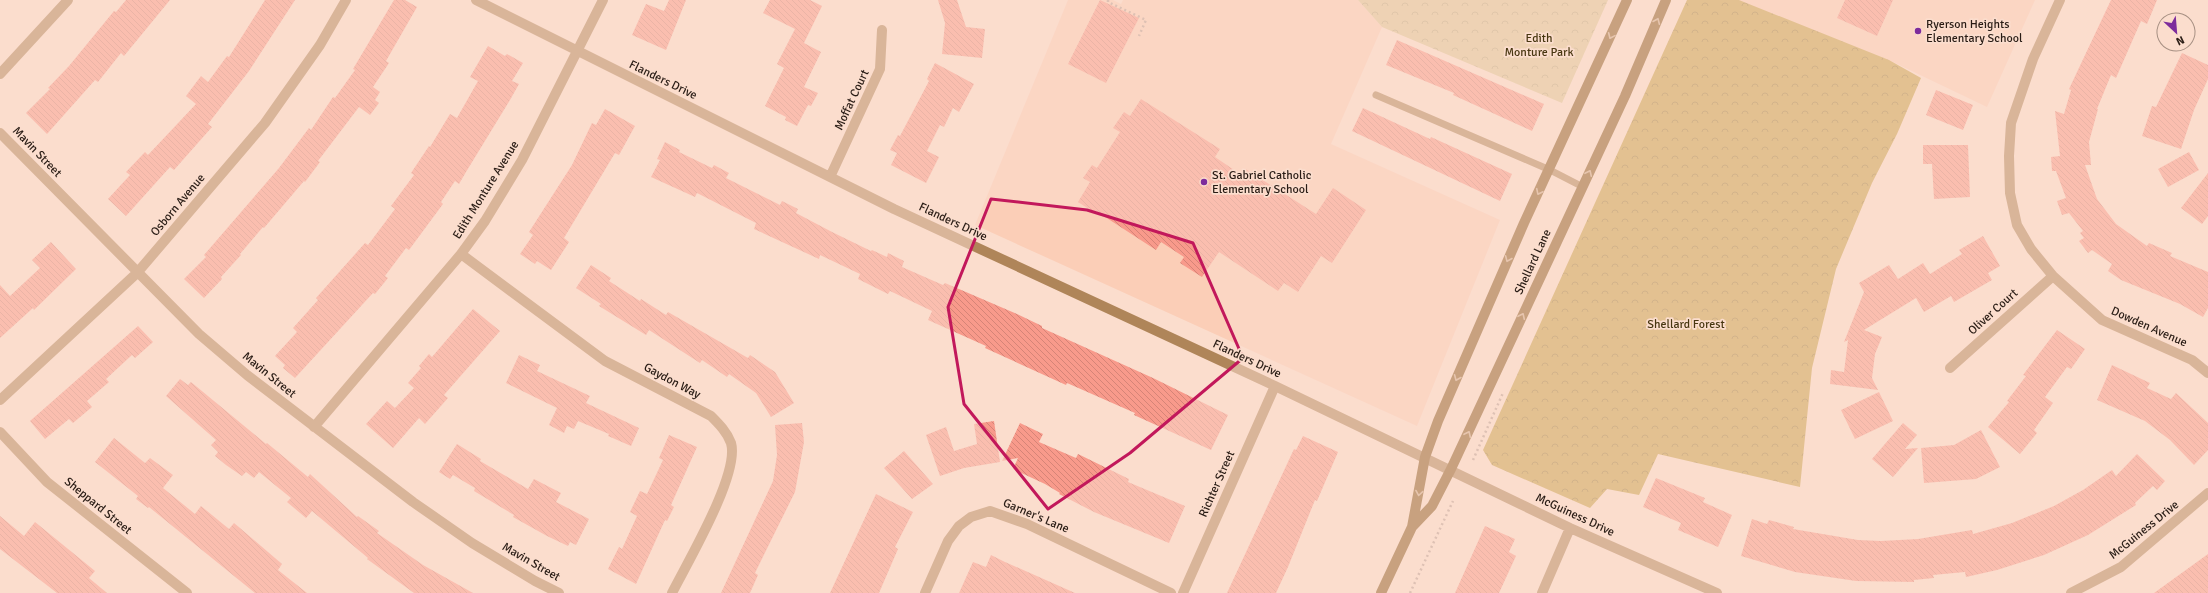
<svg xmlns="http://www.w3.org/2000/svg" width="2208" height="593" font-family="Signika,sans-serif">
  <defs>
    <pattern id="forest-crowns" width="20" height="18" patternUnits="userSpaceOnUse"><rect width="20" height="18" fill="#c6a047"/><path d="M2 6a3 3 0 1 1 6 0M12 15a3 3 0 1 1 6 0" fill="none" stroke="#a1823a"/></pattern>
    <pattern id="park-crowns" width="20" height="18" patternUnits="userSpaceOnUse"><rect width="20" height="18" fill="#ddc694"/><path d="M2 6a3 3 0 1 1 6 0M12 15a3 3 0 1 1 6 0" fill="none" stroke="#beaa7f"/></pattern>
    <pattern id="building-back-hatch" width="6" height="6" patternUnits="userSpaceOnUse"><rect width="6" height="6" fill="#f89a8b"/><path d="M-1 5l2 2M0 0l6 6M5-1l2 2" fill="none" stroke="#d58477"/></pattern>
  </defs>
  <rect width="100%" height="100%" fill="#fbddcd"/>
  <path fill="#fbceb7" d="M1068,0H1113L1121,4L1123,0H1358L1382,27L1331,144L1500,220L1417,426L975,225Z
    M1738,0H2035L1987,107L1893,62Z"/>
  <path fill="url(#forest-crowns)" d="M1687,0H1739L1889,60L1921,78L1897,134L1872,183L1836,269L1812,368L1800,487L1658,454L1639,495L1607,489L1590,508L1492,465L1483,450Z"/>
  <path fill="url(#park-crowns)" d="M1358,0H1608L1562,103L1382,27Z"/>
  <path fill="url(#building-back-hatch)" d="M126,0H170L124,56L121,53L98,82L95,80L47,134L26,113L50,89L48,88L69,66L114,11L116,12Z
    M265,0H295L249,71L208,124L212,127L174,170L170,167L126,216L108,199L130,175L126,172L145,152L148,155L196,104L186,96L201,76L208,82L227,56L229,57Z
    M394,0H405L417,7L386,61L389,63L373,87L380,92L375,100L379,103L370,115L359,107L318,161L320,162L305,182L304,181L264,228L263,227L240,254L241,255L221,277L222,279L204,298L184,279L206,257L204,255L279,168L309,128L311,130L333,97L335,98L355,70L353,69Z
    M669,0H686L666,50L632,35L646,4L664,11Z
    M770,0H810L822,6L804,43L821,52L804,87L818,93L811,106L808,105L797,126L785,120L786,117L765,106L784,68L777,64L795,29L763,13Z
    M938,0H957L966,27L985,29L982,58L942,54L945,23Z
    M1100,0L1139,18L1106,83L1068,64Z
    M1845,0H1893L1877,36L1837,18Z
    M2111,0H2157L2147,24L2141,21L2116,78L2111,75L2097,109H2098L2089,142L2091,165H2085L2097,199L2116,224L2147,246L2149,243L2172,253L2170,256L2208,272V308L2203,317L2180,304L2121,280L2108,271L2112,264L2092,250L2088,253L2079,241L2084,238L2080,233L2083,231L2069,213L2062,215L2057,201L2066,198L2056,171H2052L2051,157L2060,156L2055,111L2064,114L2071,90L2069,89Z
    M1397,40L1544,104L1532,131L1453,95L1454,93L1386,65Z
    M488,46L505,56L507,54L523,63L512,81L519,84L510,100L466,172L459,184L455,181L441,202L443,204L409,250L406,248L385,276L388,278L375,294L373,293L295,378L283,368L285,365L275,356L297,332L293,328L318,300L316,298L365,243L368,245L395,209L391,206L414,175L411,173L429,146L430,147L450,114L457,118L478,81L470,77Z
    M2182,53L2208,65V79L2194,110L2181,149L2142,136L2152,106L2156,107Z
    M935,63L974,84L959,112L953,108L944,127L940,125L927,151L939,157L926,183L891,165L897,153L890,150L898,135L900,136L929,81L927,79Z
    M1936,90L1973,105L1963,130L1926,115Z
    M1141,99L1220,149L1215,157L1240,174L1244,168L1316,214L1333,188L1366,210L1332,263L1321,256L1298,292L1284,283L1278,291L1219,252L1202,277L1180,263L1184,257L1161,242L1156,250L1096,211L1095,213L1078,202L1090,182L1083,178L1092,165L1097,168L1120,132L1113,128L1124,112L1130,116Z
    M1363,108L1430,139L1431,137L1512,174L1500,201L1352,131Z
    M605,109L635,126L619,155L615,153L564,238L569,242L551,270L537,261L535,264L520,254L533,235L529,232L572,165L592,123L596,125Z
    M665,142L680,150L679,152L712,168L714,165L729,173L726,178L780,205L782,201L798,209L796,213L832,232L871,251L872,250L887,257L888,253L904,261L902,267L943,285L945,283L1017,314L1042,326V328L1153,378L1228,415L1211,450L1134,415L1135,413L1067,383L1066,385L985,348L986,346L928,320L932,311L890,291L888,294L858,279L860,274L820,255L819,259L754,229L756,223L697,193L695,197L651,177L660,160L657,159Z
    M1923,145H1968L1970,197L1934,199L1932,164H1923Z
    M2189,152L2199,170L2168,187L2158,169Z
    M2208,173V216L2202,224L2181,208Z
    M1983,236L2000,266L1988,273L1992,280L1954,302L1951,296L1924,312L1916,298L1864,330L1882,337L1875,354L1872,378L1878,390L1830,384L1831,370L1844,372L1848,340L1844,342L1864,292L1859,283L1889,265L1898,279L1923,263L1930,274L1962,254L1959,250Z
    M51,242L76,269L34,310L33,308L0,338V285L10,296L40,268L32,260Z
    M591,265L611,278L609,281L640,301L641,299L666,315L668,312L748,358L750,355L775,372L794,403L771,417L756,393L729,374L727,377L702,360L700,363L649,330L646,335L599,306L601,304L576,288Z
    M473,309L500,331L444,395L448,398L425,424L419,418L393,448L366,424L387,401L395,408L414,388L408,383L421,368L419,366L429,354L432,357Z
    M138,326L153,342L135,358L132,355L106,379L109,382L87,401L92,407L73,423L69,419L45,439L30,421Z
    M2057,330L2085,349L2071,369L2067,367L2045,397L2053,403L2034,430L2037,433L2020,454L1988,427L2009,402L2007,401L2026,376L2023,375Z
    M519,355L540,365L537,371L590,396L586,403L639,428L631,446L608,436L609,434L578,421L574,429L567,426L564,433L549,425L557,408L506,383Z
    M2112,365L2150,383L2147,388L2171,399L2176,393L2208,423V450L2194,465L2170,440L2145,421L2097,400Z
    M180,379L188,385L191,382L266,444L267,443L308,477L310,474L357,517L358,516L379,531L377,533L423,565L473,593H414L367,559L368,558L312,511L306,518L287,502L291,498L259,472L254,478L246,472L242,476L226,465L215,456L218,452L211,445L216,440L166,396Z
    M1879,392L1893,421L1855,439L1841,410Z
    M994,421L1000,462L964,468L940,476L926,435L946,427L954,451L977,444L974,424Z
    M802,423L804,442L795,492L755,573L758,575L750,593H721L773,481L777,455L775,425Z
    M1020,423L1043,434L1039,442L1076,458L1078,454L1129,479L1128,482L1185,506L1169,543L1094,512L1059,494L1060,493L1045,484L1013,469L1018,458L1002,461Z
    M1903,423L1917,435L1905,449L1918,448L1893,477L1872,459Z
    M1981,430L2000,467L1976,479L1924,483L1921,448L1954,445Z
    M669,435L697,447L671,505L674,507L667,521L665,520L636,584L608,569L619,547L622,549L637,516L630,512L640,491L647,494L663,460L659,458Z
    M1303,436L1338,452L1317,501L1315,500L1288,567L1276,593H1227L1294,449L1296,450Z
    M114,438L145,463L150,458L173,475L163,488L195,514L201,506L229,529L234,523L282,564L278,570L307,593H255L149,507L148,508L136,499L138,496L95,462Z
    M457,444L481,459L480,461L528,489L534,479L561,493L556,502L589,519L576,545L570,542L568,546L547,536L513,517L514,515L474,491L475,488L453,475L450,479L439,472Z
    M904,451L933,484L912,499L884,468Z
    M2137,454L2165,481L2157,490L2153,486L2135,503L2136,505L2088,535L2044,555L1997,570L1966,577L1965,572L1933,575L1934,578L1914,580V582L1856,581L1795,572L1741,556L1752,519L1767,524L1769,520L1794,527L1793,529L1858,540L1881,541L1918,539L1972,530L1973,534L2012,523L2054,506L2083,490L2112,470L2116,476Z
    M1656,478L1705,498L1703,502L1732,515L1718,547L1678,530L1681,523L1643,507Z
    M876,494L913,512L895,547L898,549L879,593H830Z
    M0,516L24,536L35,522L95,571L89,578L107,593H57L0,549Z
    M1485,526L1515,539L1509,552L1516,556L1499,593H1455Z
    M2208,554V593H2154Z
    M991,555L1005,562L1075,593H959L973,562L986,567Z"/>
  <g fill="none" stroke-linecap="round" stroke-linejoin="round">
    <path stroke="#baa194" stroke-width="2.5" stroke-dasharray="2 3" stroke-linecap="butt" d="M1108,0V2L1146,20L1139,36
      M1473,460L1503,393
      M1410,593L1453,501"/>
    <path stroke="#af8559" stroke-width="7" d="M1376,95L1550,170L1583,187"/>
    <path stroke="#af8559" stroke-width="10" d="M476,0L894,209L1275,386L1570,528L1717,593
      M2060,0L2033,59L2011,123L2009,156L2010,193L2017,225L2031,249L2053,276L2102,320L2192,360L2208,373
      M0,74L68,0
      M0,133L199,334L247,375L413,502L472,543L535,581L559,593
      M830,177L880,69L882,30
      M461,254L605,361L711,416C719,424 727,432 731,443C740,474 687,563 672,593
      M1950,368L2053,276
      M0,400L137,273L265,123L320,45L346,0
      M314,427L461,254L485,221L522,160L603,0
      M0,432L47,482L187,593
      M925,593L948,541L959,526L971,517L990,511L1027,524L1171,593
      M1183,593L1275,386
      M1542,593L1570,528
      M2071,593L2121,567L2208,493"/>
    <path stroke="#8a5a21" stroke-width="10" d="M1412,527L1432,506L1451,469L1625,96L1666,0
      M1381,593L1412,527L1425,457L1438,421L1524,223L1627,0"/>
  </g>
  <defs><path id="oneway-chevron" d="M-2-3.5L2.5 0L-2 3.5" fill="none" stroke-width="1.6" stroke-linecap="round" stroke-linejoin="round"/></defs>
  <g stroke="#cea988">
    <use href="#oneway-chevron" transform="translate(1657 21) rotate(-67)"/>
    <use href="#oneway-chevron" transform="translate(1611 36) rotate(114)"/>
    <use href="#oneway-chevron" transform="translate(1589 173) rotate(-65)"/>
    <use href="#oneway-chevron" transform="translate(1539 192) rotate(116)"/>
    <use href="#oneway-chevron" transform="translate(1508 259) rotate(113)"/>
    <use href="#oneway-chevron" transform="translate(1522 316) rotate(-65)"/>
    <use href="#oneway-chevron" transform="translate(1457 378) rotate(113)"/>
    <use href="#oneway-chevron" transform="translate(1468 434) rotate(-65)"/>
    <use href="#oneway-chevron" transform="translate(1419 493) rotate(99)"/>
  </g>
  <path d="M0 0H2208V593H0ZM991,199L1087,210L1193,243L1243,358L1130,453L1048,509L964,404L948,307Z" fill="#fbddcd" fill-opacity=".55" fill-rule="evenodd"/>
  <path fill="none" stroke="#c2185b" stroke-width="3" stroke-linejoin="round" d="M991,199L1087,210L1193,243L1243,358L1130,453L1048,509L964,404L948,307Z"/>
  <g fill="#7d2c9c" stroke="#fbddcd" stroke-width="1.5">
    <circle cx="1918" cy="31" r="4"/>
    <circle cx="1204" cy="182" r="4"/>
  </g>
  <g text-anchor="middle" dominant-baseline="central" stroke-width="3.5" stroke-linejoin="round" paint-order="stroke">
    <g font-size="12" fill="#291c15" stroke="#fbddcd" text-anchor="start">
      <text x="1926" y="24">Ryerson Heights<tspan x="1926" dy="14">Elementary School</tspan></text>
      <text x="1212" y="175">St. Gabriel Catholic<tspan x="1212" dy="14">Elementary School</tspan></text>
    </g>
    <g font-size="12" fill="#483711" stroke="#fbddcd">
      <text x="1539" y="38">Edith<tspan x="1539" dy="14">Monture Park</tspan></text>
      <text x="1686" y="324">Shellard Forest</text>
    </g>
    <g font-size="12" fill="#291c15" stroke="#fbddcd">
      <text transform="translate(663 80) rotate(26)">Flanders Drive</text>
      <text transform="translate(852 100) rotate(-65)">Moffat Court</text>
      <text transform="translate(37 152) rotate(46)">Mavin Street</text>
      <text transform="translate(486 190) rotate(-58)">Edith Monture Avenue</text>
      <text transform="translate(178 205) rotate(-50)">Osborn Avenue</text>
      <text transform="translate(953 222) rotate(25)">Flanders Drive</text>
      <text transform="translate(1533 262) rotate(-65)">Shellard Lane</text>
      <text transform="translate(1993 312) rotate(-42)">Oliver Court</text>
      <text transform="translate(2149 327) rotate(24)">Dowden Avenue</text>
      <text transform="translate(1247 359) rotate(25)">Flanders Drive</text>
      <text transform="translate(269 375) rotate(39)">Mavin Street</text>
      <text transform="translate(672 381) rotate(28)">Gaydon Way</text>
      <text transform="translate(1217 484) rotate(-66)">Richter Street</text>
      <text transform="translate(98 506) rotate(39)">Sheppard Street</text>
      <text transform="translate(1575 515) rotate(25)">McGuiness Drive</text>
      <text transform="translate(1036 516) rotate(23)">Garner's Lane</text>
      <text transform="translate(2144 530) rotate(-39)">McGuiness Drive</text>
      <text transform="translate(531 562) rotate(30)">Mavin Street</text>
    </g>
  </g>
  <g transform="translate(2176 32) rotate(154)"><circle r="19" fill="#fbddcd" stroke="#a79083"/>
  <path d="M0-3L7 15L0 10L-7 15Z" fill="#7d2c9c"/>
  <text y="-6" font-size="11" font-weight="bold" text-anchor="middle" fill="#291c15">N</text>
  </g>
</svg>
